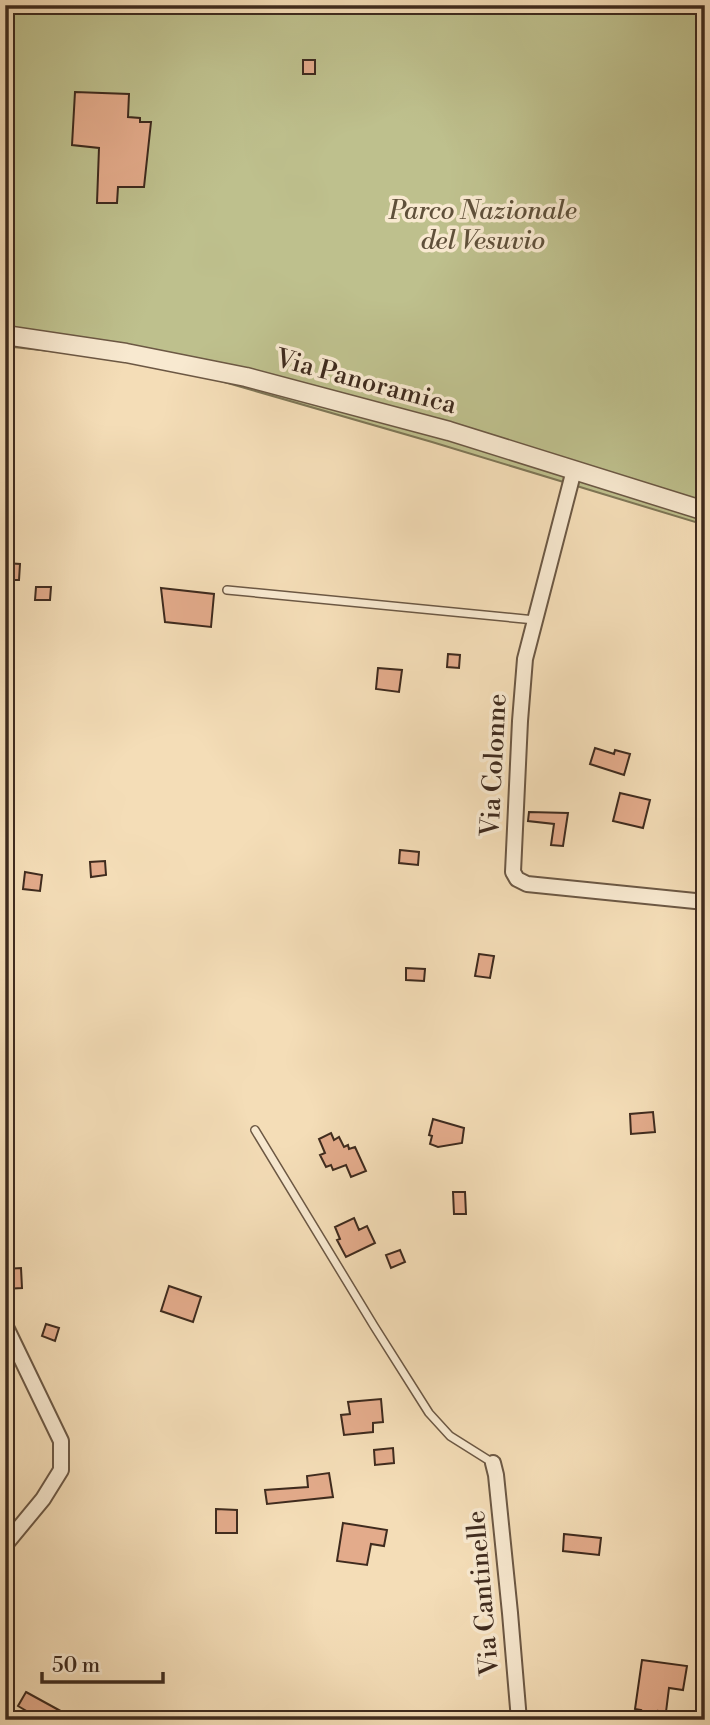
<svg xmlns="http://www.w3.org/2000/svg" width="710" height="1725" font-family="'Libre Bodoni',serif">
  <rect width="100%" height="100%" fill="#f4ddb7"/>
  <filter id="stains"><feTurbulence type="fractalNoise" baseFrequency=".00286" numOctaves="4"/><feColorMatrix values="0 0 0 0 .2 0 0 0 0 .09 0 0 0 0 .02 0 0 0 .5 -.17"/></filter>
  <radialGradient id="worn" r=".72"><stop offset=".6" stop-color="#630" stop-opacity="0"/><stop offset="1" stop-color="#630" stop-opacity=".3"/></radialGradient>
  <path fill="#bec08d" stroke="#7e7656" stroke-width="2" d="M5,5H705V525L432,442L179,369L68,353L5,346Z"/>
  <path fill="#e3ab8b" stroke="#3f2b1e" stroke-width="2" d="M303,60H315V74H303Z
    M75,92L129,94L128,117L140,118V122H151L144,187H118L117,203H97L99,148L72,145Z
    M5,563L20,564L19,580H5Z
    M36,587H51L50,600H35Z
    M161,588L214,594L211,627L165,622Z
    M448,654L460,655L459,668L447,667Z
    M378,668L402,670L399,692L376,689Z
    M595,748L614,754L615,750L630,754L624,775L590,764Z
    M620,793L650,800L643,828L613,821Z
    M529,812L568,813L563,846L551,845L554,824L528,821Z
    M400,850L419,852L418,865L399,863Z
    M105,861L106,875L91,877L90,862Z
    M25,872L42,875L40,891L23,889Z
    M479,954L494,956L490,978L475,976Z
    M406,968L425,969L424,981L406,980Z
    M653,1112L655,1132L631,1134L630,1114Z
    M433,1119L464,1128L462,1143L438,1147L430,1144L432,1136L429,1135Z
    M331,1133L334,1140L339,1137L344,1147L348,1145L349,1149L355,1147L366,1171L351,1177L346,1165L333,1170L331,1165L326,1167L320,1155L325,1153L319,1139Z
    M453,1192H465L466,1214H454Z
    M354,1218L359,1230L367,1226L375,1243L346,1257L337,1240L340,1239L335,1227Z
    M400,1250L405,1262L391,1268L386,1255Z
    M21,1268L22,1288L5,1289V1269Z
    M169,1286L201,1297L193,1322L161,1311Z
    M46,1324L59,1328L55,1341L42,1336Z
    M381,1399L383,1422L373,1423V1432L344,1435L341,1415L350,1414L348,1402Z
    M393,1448L394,1463L375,1465L374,1450Z
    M329,1473L333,1497L267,1504L265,1490L308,1487L307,1476Z
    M216,1509L237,1510V1533H216Z
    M343,1523L387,1530L384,1546L371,1544L367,1565L337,1561Z
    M564,1534L601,1538L599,1555L563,1551Z
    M642,1660L687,1666L683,1690L669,1688L666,1712L658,1711V1716L640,1713L641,1710L635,1709Z
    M26,1692L77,1720H42L18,1706Z"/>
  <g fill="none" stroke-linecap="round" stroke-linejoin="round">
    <g stroke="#6c5844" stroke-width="10">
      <path id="service" d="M227,590L535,620
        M255,1130L374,1326L429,1413L450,1436L493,1463"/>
    </g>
    <g stroke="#6c5844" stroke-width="18">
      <path id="minor" d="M574,470L525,659L520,721L513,872L517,879L527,884L705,902
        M5,1325L61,1441V1470L43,1499L5,1545
        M493,1463L496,1475L510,1613L519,1720"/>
    </g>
    <g stroke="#6c5844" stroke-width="21">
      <path id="tertiary" d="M5,335L126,353L246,377L449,431L705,511"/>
    </g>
    <use href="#service" stroke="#f8e9d0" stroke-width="7"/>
    <use href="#minor" stroke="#f8e9d0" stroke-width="14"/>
    <use href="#tertiary" stroke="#f8e9d0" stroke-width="18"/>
  </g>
  <g text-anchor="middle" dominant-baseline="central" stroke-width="7" stroke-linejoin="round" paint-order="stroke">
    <g font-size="26" font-style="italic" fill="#5f503a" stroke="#f8e9d0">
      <text x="483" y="211">Parco Nazionale<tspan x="483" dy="30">del Vesuvio</tspan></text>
    </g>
    <g font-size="26" fill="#3f2b1e" stroke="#f8e9d0">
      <text transform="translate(366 382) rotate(15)">Via Panoramica</text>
      <text transform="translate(494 765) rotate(-87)">Via Colonne</text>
      <text transform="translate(483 1593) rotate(-95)">Via Cantinelle</text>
    </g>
  </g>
  <rect width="710" height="1725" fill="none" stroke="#f4ddb7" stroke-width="28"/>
  <rect x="7" y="7" width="696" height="1711" fill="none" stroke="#3f2b1e" stroke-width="3.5"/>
  <rect x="14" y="14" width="682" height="1697" fill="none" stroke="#3f2b1e" stroke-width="2"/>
  <path d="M42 1672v10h121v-10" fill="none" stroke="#3f2b1e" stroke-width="3.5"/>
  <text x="52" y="1672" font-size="21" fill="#3f2b1e" stroke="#f8e9d0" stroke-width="5" paint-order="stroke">50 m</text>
  <rect width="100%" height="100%" filter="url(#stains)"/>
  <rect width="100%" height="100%" fill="url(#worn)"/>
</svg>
